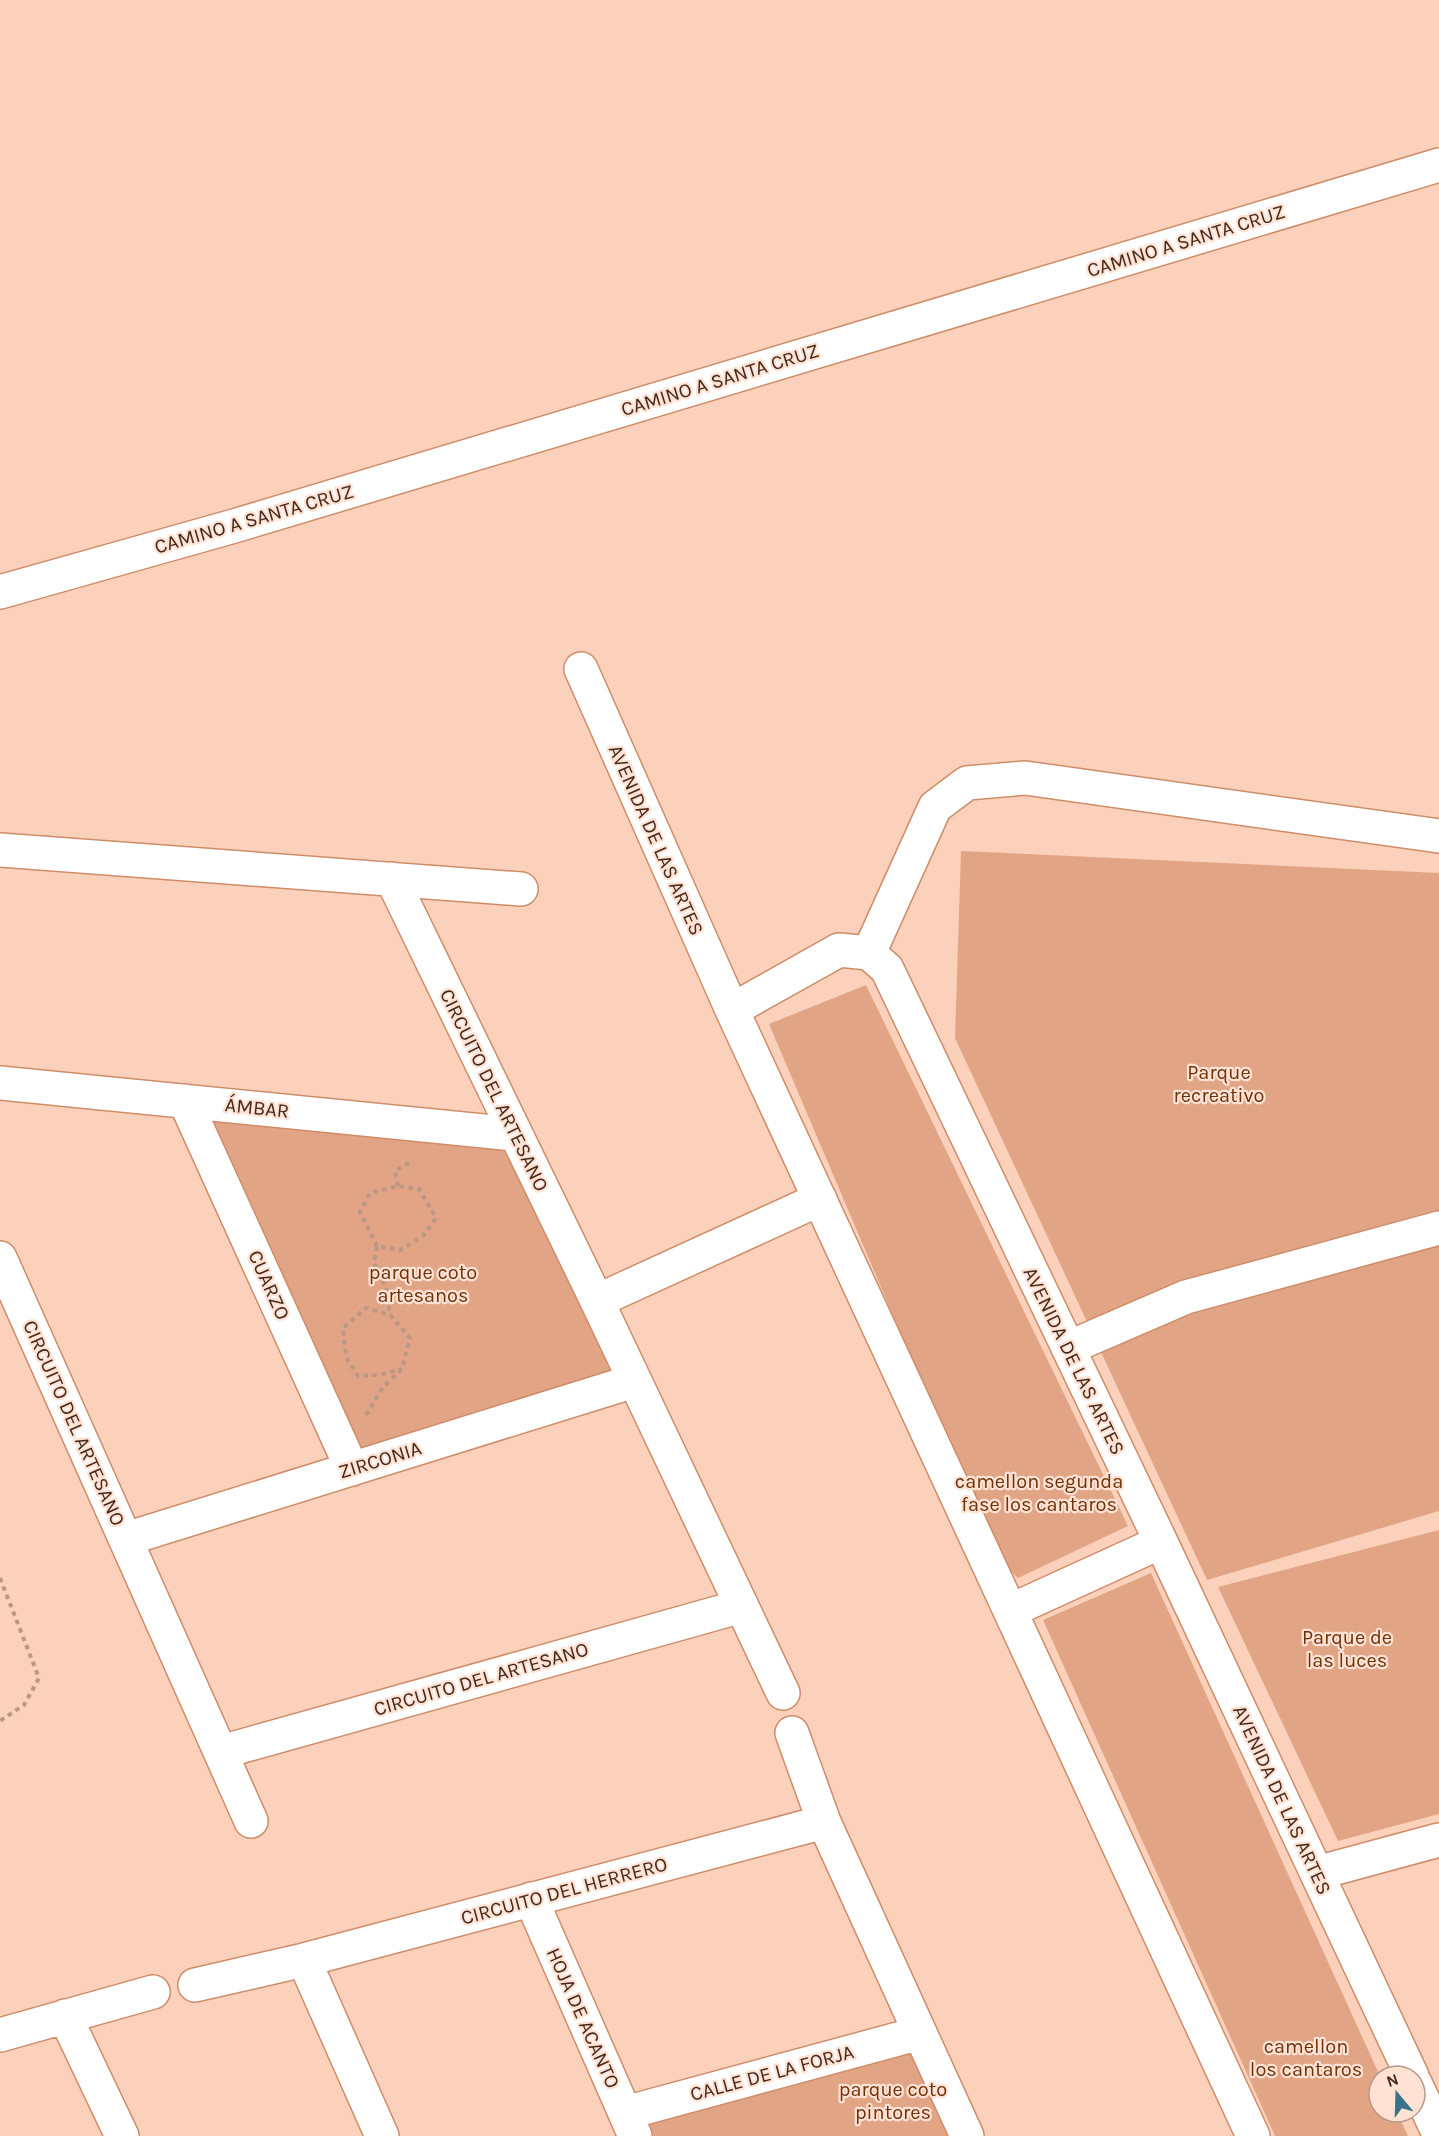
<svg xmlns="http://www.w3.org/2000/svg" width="1439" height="2136" font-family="Karla,sans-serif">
  <rect width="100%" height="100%" fill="#fcd1bb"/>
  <path fill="#e1a586" d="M961,851L1439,873V1511L1207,1580L955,1038Z
    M866,985L1128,1526L1018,1578L997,1560L769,1024Z
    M190,1107L510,1140L622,1377L357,1461Z
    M1439,1530V1814L1338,1841L1218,1587Z
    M1151,1573L1380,2076L1379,2112H1397L1408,2136H1275L1043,1620Z
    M917,2038L963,2136H637L626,2114Z"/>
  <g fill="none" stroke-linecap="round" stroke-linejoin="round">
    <g stroke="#ce8c69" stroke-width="36">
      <path id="minor" d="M0,592L234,526L1439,165
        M581,669L732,1010L1253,2136
        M0,850L521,889
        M392,879L597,1301L783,1693
        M869,953L935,807L967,783L1025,778L1439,836
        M732,1010L839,950L869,953L887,969L1161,1542L1412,2076
        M0,1083L514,1134
        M185,1101L352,1469
        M0,1258L251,1821
        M597,1301L820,1199
        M1068,1348L1186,1297L1439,1228
        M126,1539L634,1381
        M1010,1611L1161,1542
        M792,1733L824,1822L967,2136
        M221,1752L742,1606
        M1317,1873L1439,1840
        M531,1899L635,2136
        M304,1960L382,2136
        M195,1985L304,1960L824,1822
        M65,2016L122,2136
        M0,2035L153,1992
        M1415,2083L1439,2134
        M625,2113L920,2033"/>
    </g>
    <path stroke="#bc9783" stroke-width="4" stroke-dasharray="4.5 4.5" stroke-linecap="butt" d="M398,1186L395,1171L412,1161
      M377,1246L360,1212L370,1193L398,1186L419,1189L436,1218L423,1236L400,1250L377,1246L374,1263L386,1288L390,1315
      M366,1415L383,1387L402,1369L410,1338L390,1315L366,1308L343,1328L346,1357L358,1376L379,1375L402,1369
      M0,1578L39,1678L24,1705L0,1721"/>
    <use href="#minor" stroke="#fff" stroke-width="33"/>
  </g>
  <g text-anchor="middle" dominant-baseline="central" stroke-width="4.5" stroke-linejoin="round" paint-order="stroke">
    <g font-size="20" fill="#44291a" stroke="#ffe2d3">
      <text transform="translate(1186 241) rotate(-17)">CAMINO A SANTA CRUZ</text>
      <text transform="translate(720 380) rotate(-17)">CAMINO A SANTA CRUZ</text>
      <text transform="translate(254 519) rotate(-16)">CAMINO A SANTA CRUZ</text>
      <text transform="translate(656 840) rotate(66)">AVENIDA DE LAS ARTES</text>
      <text transform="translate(494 1090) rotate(64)">CIRCUITO DEL ARTESANO</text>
      <text transform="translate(257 1108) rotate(6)">ÁMBAR</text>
      <text transform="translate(269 1285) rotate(66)">CUARZO</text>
      <text transform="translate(1074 1361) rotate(64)">AVENIDA DE LAS ARTES</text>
      <text transform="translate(74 1423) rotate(66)">CIRCUITO DEL ARTESANO</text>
      <text transform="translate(380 1460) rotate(-17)">ZIRCONIA</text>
      <text transform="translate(481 1679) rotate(-16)">CIRCUITO DEL ARTESANO</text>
      <text transform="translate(1282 1800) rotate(65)">AVENIDA DE LAS ARTES</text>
      <text transform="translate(564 1891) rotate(-15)">CIRCUITO DEL HERRERO</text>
      <text transform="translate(583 2018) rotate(66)">HOJA DE ACANTO</text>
      <text transform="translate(772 2073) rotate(-15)">CALLE DE LA FORJA</text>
    </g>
    <g font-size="20" fill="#6f3108" stroke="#ffe2d3">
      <text x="1219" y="1072">Parque<tspan x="1219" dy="23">recreativo</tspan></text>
      <text x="423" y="1272">parque coto<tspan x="423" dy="23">artesanos</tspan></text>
      <text x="1039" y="1481">camellon segunda<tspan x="1039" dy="23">fase los cantaros</tspan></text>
      <text x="1347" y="1637">Parque de<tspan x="1347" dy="23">las luces</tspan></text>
      <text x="1306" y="2046">camellon<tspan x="1306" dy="23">los cantaros</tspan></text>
      <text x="893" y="2089">parque coto<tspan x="893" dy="23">pintores</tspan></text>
    </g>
  </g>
  <g transform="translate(1397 2094) rotate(341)"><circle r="28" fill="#ffe2d3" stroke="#b49889" stroke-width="1.5"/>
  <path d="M0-4.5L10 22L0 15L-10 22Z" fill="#37718a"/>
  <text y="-9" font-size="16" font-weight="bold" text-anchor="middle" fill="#44291a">N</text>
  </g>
</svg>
